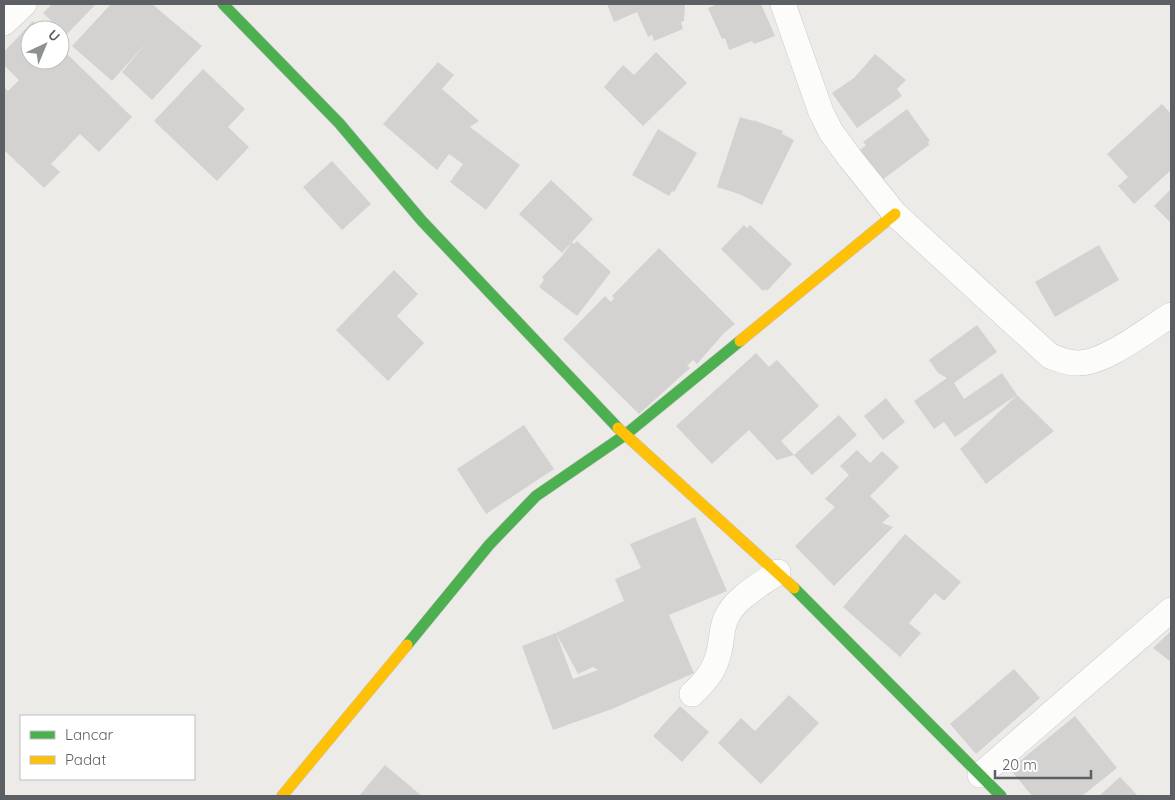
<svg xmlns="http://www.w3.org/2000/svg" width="1175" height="800" font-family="Quicksand,sans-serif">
  <rect width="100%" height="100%" fill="#ecebe7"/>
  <path fill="#d3d2d0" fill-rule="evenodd" d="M52,4H96L66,35L43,13Z
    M111,4H152L202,46L152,100L122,72L148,41L112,81L72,46Z
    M607,4H685L684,21L681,22L683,29L654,41L652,35L648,37L637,12L614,22Z
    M718,4H761L775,36L754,44L752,41L729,50L725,38L722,39L708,8Z
    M33,21L42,30H30V60H60V47L132,117L99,152L80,134L51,164L60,172L44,188L4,150V87L8,91L19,80L4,65V52Z
    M656,52L687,83L643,126L604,87L623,65L634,75Z
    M875,54L906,80L897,89L902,96L857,128L832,93L854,78Z
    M438,62L454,75L442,89L479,121L470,127L520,165L486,210L450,182L463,164L449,154L437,170L383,124Z
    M203,69L245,109L228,127L249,147L217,181L154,121Z
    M1162,104L1171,114V170L1134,204L1118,186L1128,177L1107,154Z
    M907,109L930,141L928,142L929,145L882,180L860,150L866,145L863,142Z
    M740,117L753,121V120L783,131L782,134L794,140L762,205L739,194L717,187Z
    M658,129L697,153L674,192L672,191L669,196L632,175Z
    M332,161L371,204L342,230L303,187Z
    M551,180L593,219L562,253L519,214Z
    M1171,189V223L1154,206Z
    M744,225L747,228L750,225L792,264L767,291L765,289L763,291L721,249Z
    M577,241L611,272L577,316L539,287L544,280L542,277L562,256L572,242L574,244Z
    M1099,245L1119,280L1055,317L1035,282Z
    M659,248L735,324L724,333L697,364L693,360L687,366L690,368L639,414L563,339L605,296L611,302L614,298L612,296Z
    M394,270L418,294L397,316L424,343L388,381L336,330Z
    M977,325L997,352L954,383L964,399L1002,373L1017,395L955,437L944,422L934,429L914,401L947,378L938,373L929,360Z
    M756,353L769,367L777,360L819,406L781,441L794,455L839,415L857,435L812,475L794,455L777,460L749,430L712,464L676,426Z
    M1017,395L1054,431L986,484L960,449Z
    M886,398L905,422L883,440L864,416Z
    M524,425L554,469L486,514L457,469Z
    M857,450L870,463L882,451L899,467L870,496L890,516L882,523L893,527L834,586L795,546L835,507L825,499L849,475L840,466Z
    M695,517L727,591L669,615L694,673L612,709L553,730L522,646L556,633L624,601L615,579L641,568L630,544ZM556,633L578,674L593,667L598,670L573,679Z
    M905,534L961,582L944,601L935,593L909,623L921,633L900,657L843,607Z
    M1171,631V662L1153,648Z
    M1014,669L1040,698L976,754L950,724Z
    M789,695L819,723L761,784L718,743L741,718L755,731Z
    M680,706L709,732L682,762L653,736Z
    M1075,716L1117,768L1082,796H1032L1010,769Z
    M385,765L422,796H359Z
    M1120,777L1138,796H1099Z"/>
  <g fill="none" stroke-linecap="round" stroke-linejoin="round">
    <g stroke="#c8c9c9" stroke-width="26">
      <path id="street" d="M783,4L821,112L831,132L850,158L895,214L1050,356C1058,359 1067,363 1076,363C1103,365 1148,329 1171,315
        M4,23L24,4
        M692,694C705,682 715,670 719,652C722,641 721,630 726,618C735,598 760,585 778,572
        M980,775L1171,610"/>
    </g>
    <g stroke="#c7c7c7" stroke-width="12">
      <path id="fast" d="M223,4L339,123L422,221L618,428
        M794,588L1001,796
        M407,645L489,545L536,496L625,435L740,341"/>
    </g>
    <g stroke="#c7c7c7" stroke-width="12">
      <path id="slow" d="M740,341L895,214
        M618,428L794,588
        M282,796L407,645"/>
    </g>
    <use href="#street" stroke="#fcfcfb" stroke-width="25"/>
    <use href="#fast" stroke="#4caf50" stroke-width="11"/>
    <use href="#slow" stroke="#ffc107" stroke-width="11"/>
  </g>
  <rect width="1175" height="800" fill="none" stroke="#5c6064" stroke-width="10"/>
  <rect x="20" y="715" width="175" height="65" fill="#ffffff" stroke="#bebfc1"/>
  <rect x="30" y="731" width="25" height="8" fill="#4caf50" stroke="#bebfc1"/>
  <text x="65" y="740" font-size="15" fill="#5c6064">Lancar</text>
  <rect x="30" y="756" width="25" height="8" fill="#ffc107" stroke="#bebfc1"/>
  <text x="65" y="765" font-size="15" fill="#5c6064">Padat</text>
  <g transform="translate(45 45) rotate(44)"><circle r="24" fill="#ffffff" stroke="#bebfc1"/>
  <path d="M0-4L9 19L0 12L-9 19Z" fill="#8e9192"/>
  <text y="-8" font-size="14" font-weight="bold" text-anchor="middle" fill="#5c6064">U</text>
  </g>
  <path d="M995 770v8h96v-8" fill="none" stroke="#5c6064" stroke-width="2.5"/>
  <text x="1002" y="770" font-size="15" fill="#5c6064" stroke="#ffffff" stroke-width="4" paint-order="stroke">20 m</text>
</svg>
